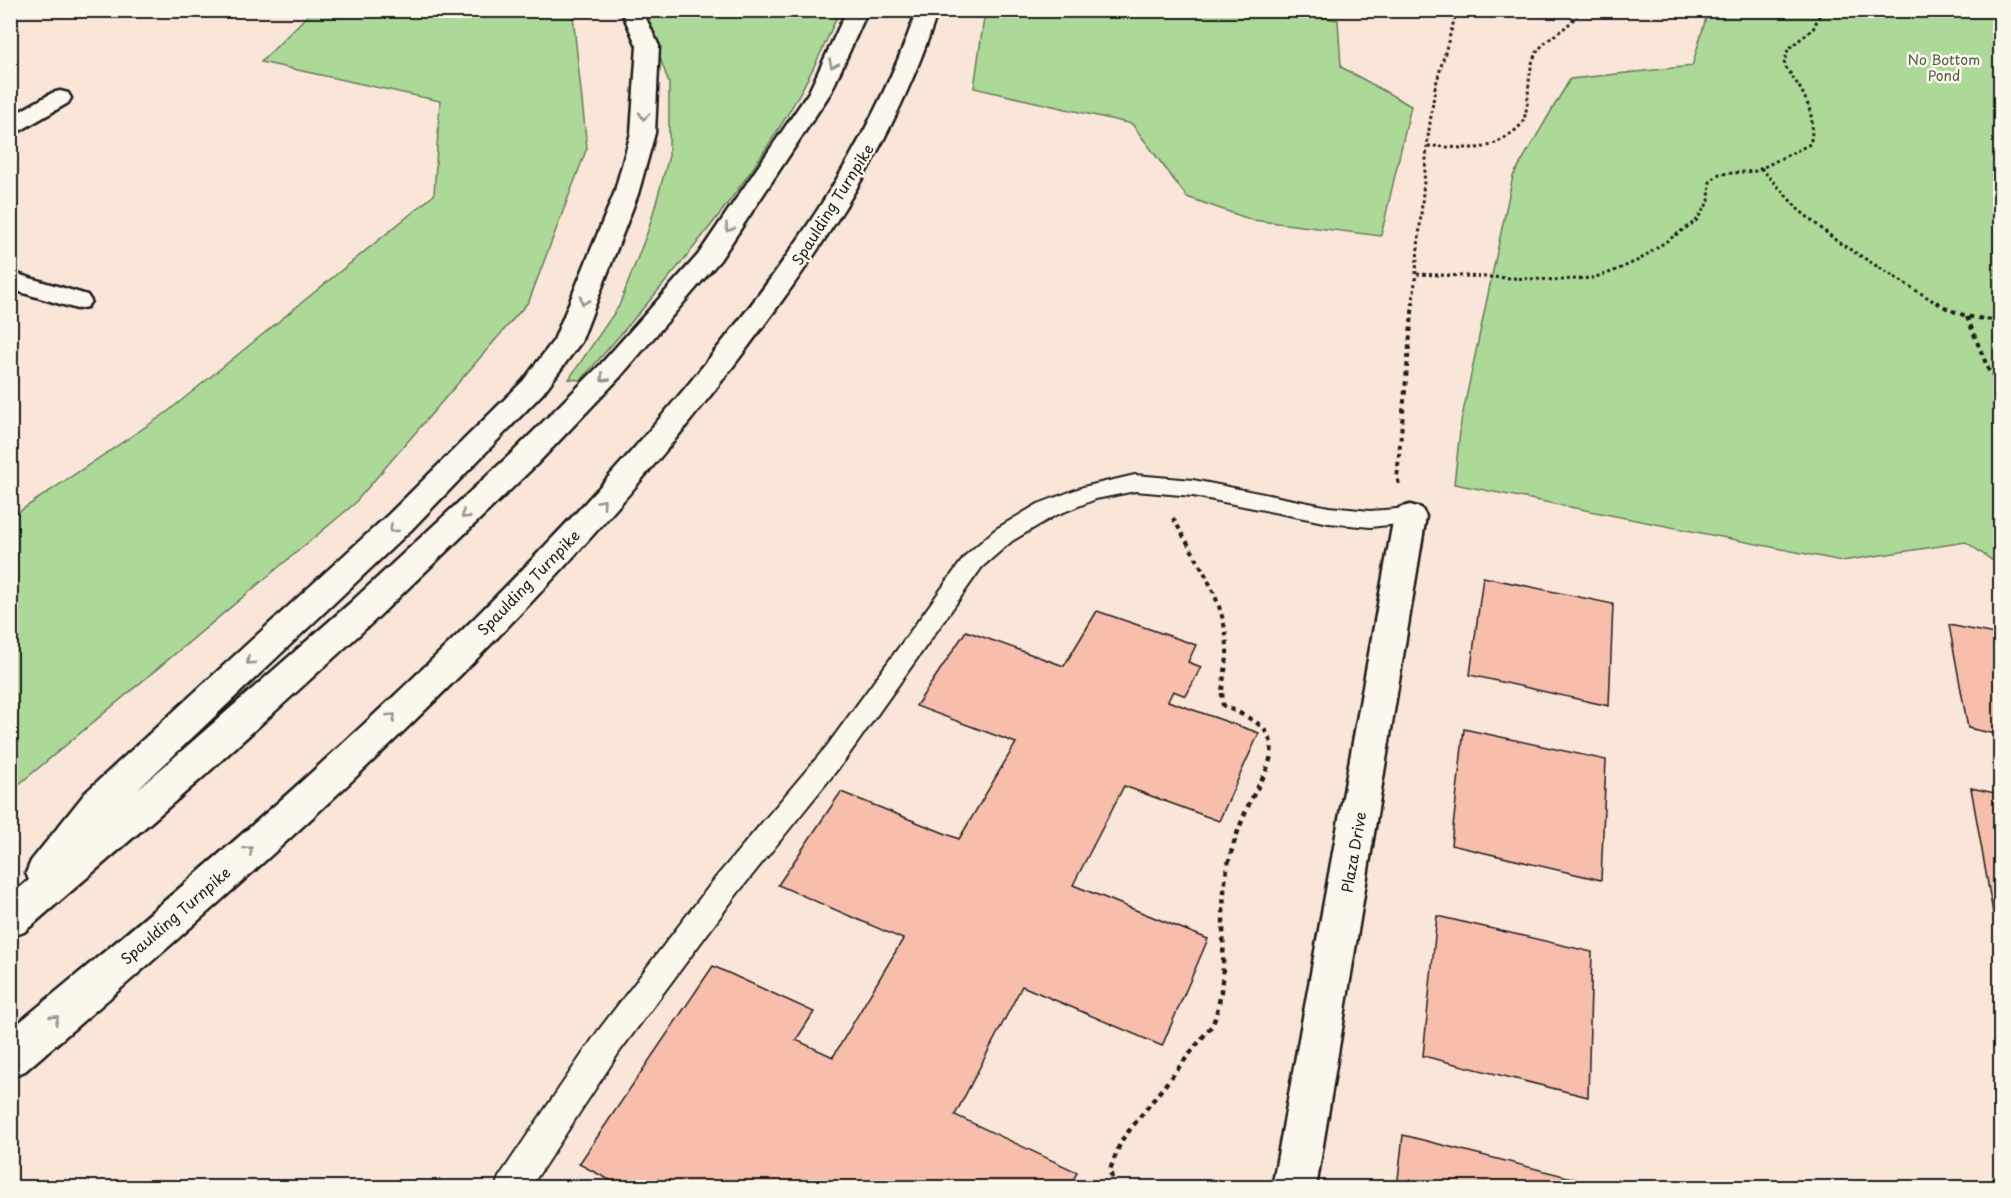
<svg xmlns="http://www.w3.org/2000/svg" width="2011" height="1198" font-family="'Playpen Sans',sans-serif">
  <rect width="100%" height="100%" fill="#fae6d8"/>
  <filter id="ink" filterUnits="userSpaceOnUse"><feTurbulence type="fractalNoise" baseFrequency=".0167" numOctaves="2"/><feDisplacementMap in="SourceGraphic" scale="12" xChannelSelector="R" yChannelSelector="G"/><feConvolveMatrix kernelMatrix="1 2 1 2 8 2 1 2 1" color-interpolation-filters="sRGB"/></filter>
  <g filter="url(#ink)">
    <path fill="#acd997" stroke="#647a5a" stroke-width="1.5" d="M313,10H568L573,16L587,148L529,301L353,505L11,791V517L166,413L434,195L440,101L261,62Z
      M1271,10L1338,20L1341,67L1411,106L1381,236L1252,220L1187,197L1132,124L974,88L985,11Z
      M643,11H839C784,151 678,268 581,380L569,379L619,306L649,228L669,156V83Z
      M1706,11H2000V566L1966,542L1842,561L1454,484L1461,422L1513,176L1570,79L1692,66L1706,18Z"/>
    <path fill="#f6beab" stroke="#1c1c1c" stroke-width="1.5" d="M1483,577L1613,604L1609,706L1470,675Z
      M1097,611L1196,645L1188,662L1201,667L1186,696L1173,691L1168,701L1259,733L1219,821L1124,786L1073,885L1208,939L1162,1046L1022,986L955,1115L1077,1172L1070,1188H707L699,1184L697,1188H625L579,1164L713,966L814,1012L796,1040L833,1057L903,939L778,885L841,792L959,839L1016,743L916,706L966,631L1064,666Z
      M1949,625L2000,635V735L1968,728Z
      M1464,729L1606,760L1601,880L1451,845Z
      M1971,788L2000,794V915L1993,913Z
      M1437,916L1592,952L1588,1097L1423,1056Z
      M1403,1135L1576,1179V1188H1397Z"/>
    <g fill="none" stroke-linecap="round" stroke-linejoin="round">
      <g stroke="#1c1c1c" stroke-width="4">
        <path id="service" d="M1135,475L1193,480L1329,507L1370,511L1410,508L1418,510L1421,516L1418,522L1370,527L1329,523L1193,496L1135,491L1096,499L1054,516L1012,541L982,567L845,760L737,894L620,1051L530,1188H495L499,1177L598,1031L717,876L827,746L966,555L996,529L1038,504L1083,487Z"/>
      </g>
      <g stroke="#1c1c1c" stroke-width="5">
        <path id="minor" d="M60,91L68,93L71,98L68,103L18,132L10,134V117L52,93Z
          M10,272L87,295L91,301L87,307L77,309L10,289Z
          M1410,505L1421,508L1426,516L1316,1188H1272L1394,516L1399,508Z"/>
      </g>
      <g stroke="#1c1c1c" stroke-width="5">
        <path id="motorway" d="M621,10H642L659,46L655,133L638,194L581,342L543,393L411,530L136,791L349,604L515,450L600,365L698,255L809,92L847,10H868L831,92L720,260L620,377L537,464L373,622L202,778L24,932L10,937V896L29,880L26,873L31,861L86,792L389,514L523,381L554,340L614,194L631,133L637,46Z
          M917,10H938C897,138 827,242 747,348C542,621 283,850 25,1071L10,1077V1030C250,833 489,626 687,386C781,271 868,152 917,10Z"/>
      </g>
      <path stroke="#1c1c1c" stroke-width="3" stroke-dasharray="3 3" stroke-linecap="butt" d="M1428,146C1445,146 1467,150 1484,147C1495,145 1521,130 1524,119C1530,100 1527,78 1533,60C1541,37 1571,31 1579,10
        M1761,168L1799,210L1838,242L1938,304
        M1417,274L1559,280L1592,278L1612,272L1639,260L1696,221L1709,201L1710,182L1719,174L1756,171L1810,144C1818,113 1802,89 1784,65L1788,49L1813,29L1822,10
        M1413,304L1428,137L1435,88L1457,10"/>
      <path stroke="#1c1c1c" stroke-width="4" stroke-dasharray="4.5 4.5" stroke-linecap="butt" d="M1936,302C1959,316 1974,319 2000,320
        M1967,317L1989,371L2000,387
        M1399,484L1397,478L1413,302
        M1173,518C1196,559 1226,601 1227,649C1228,664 1222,679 1222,695"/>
      <path stroke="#1c1c1c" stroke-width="4.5" stroke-dasharray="5 5" stroke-linecap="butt" d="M1114,1188L1110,1170L1121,1141L1213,1024C1233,968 1215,916 1229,860C1234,841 1241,822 1249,804C1257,786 1274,765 1271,744C1268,722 1239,714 1223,705L1222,693"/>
      <use href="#service" fill="#fbf7ec" fill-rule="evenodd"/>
      <use href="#minor" fill="#fbf7ec" fill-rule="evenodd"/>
      <use href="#motorway" fill="#fbf7ec" fill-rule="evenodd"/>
    </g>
    <defs><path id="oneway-chevron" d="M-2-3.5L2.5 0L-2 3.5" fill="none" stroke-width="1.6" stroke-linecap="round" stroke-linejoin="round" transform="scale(1.5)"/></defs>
    <g stroke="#97948e">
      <use href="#oneway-chevron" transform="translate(833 64) rotate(116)"/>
      <use href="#oneway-chevron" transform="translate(644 116) rotate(95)"/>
      <use href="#oneway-chevron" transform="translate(729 228) rotate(124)"/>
      <use href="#oneway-chevron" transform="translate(584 301) rotate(113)"/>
      <use href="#oneway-chevron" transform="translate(604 378) rotate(134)"/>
      <use href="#oneway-chevron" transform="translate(602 503) rotate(-48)"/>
      <use href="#oneway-chevron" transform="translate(465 515) rotate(137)"/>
      <use href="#oneway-chevron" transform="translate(393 529) rotate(137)"/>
      <use href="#oneway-chevron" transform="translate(250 661) rotate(137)"/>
      <use href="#oneway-chevron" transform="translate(392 717) rotate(-44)"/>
      <use href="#oneway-chevron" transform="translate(249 850) rotate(-42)"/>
      <use href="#oneway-chevron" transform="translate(55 1019) rotate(-41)"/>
    </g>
  </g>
  <g text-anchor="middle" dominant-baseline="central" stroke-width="5" stroke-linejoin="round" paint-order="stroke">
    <g font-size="14" fill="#4e5e47" stroke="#fbf7ec">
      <text x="1944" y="59">No Bottom<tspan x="1944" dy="16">Pond</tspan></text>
    </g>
    <g font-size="15" fill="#1c1c1c" stroke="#fbf7ec">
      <text transform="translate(832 204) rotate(-58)">Spaulding Turnpike</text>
      <text transform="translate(528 582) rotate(-46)">Spaulding Turnpike</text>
      <text transform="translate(1353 852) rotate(-80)">Plaza Drive</text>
      <text transform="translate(175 915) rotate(-41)">Spaulding Turnpike</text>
    </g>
  </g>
  <rect width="2011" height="1198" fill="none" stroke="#fbf7ec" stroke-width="36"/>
  <rect x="18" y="18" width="1975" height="1162" fill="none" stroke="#1c1c1c" stroke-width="2" filter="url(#ink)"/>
</svg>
